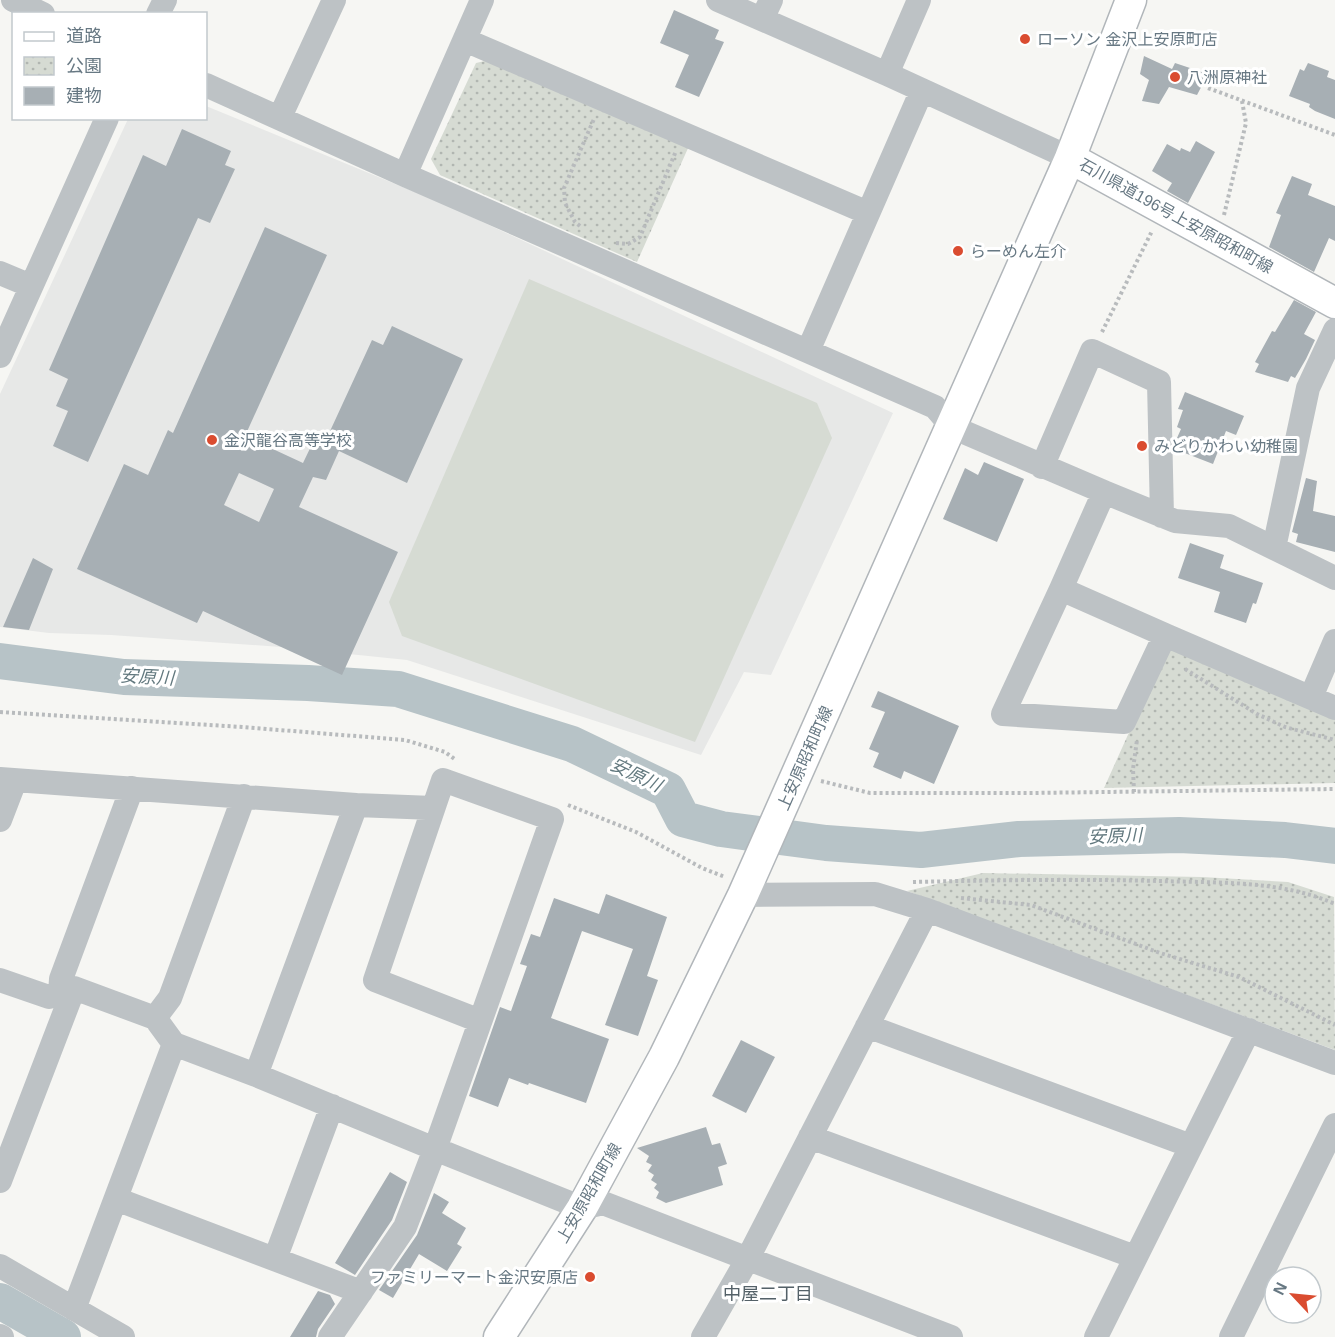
<svg xmlns="http://www.w3.org/2000/svg" width="1335" height="1337" font-family="Arial,'Noto Sans JP',sans-serif">
  <defs>
    <pattern id="park-dots" width="8" height="8" patternUnits="userSpaceOnUse" patternTransform="scale(1.5)"><rect width="8" height="8" fill="#d6dbd3"/><path d="M2 2h.1M6 6h.1" fill="none" stroke="#b1b6b1" stroke-width="1.8" stroke-linecap="round"/></pattern>
  </defs>
  <rect width="100%" height="100%" fill="#f6f6f3"/>
  <path fill="#e7e8e7" d="M206,106L444,204L893,413L771,675L744,672L701,755L407,660L281,647L111,635L49,633L0,627V394L128,119L206,118Z"/>
  <path fill="url(#park-dots)" d="M489,60L689,146L637,262L440,175L431,159L476,63Z
    M1167,648L1335,719V783L1104,788Z
    M983,873L1202,877L1288,882L1334,897L1335,1050L907,891Z"/>
  <path fill="#d6dbd3" d="M529,279L817,403L832,438L695,742L402,636L389,602Z"/>
  <g fill="none" stroke-linecap="round" stroke-linejoin="round">
    <path stroke="#b7c3c7" stroke-width="36" d="M0,661L124,677L308,683L398,689L572,744L668,790L683,819L721,829L826,843L921,850L1019,839L1179,835L1285,840L1335,846
      M0,1301L63,1337"/>
  </g>
  <path fill="#a7afb4" fill-rule="evenodd" d="M674,10L719,30L715,39L724,42L699,97L675,87L689,55L660,43Z
    M1144,56L1172,69L1175,63L1208,74L1197,95L1169,87L1159,104L1142,101L1149,80L1140,74Z
    M1308,63L1329,71L1327,77L1335,80V119L1315,111L1309,107L1310,104L1289,96L1300,69L1304,71Z
    M182,129L231,151L225,165L235,169L210,223L198,218L88,462L53,446L68,411L56,406L68,379L49,370L143,155L166,166Z
    M1196,141L1215,152L1188,203L1167,191L1172,183L1152,171L1167,144L1180,151L1181,148L1190,152Z
    M1292,176L1312,184L1308,195L1335,206V241L1329,238L1314,272L1269,247L1281,215L1276,213Z
    M265,227L327,255L245,436L303,463L315,438L325,442L372,340L383,345L392,326L463,359L407,483L339,451L326,480L313,477L299,507L398,552L342,675L203,611L197,623L77,569L124,464L148,475L168,430L173,433ZM239,473L274,489L259,522L224,505Z
    M1294,300L1316,312L1304,334L1315,340L1306,359L1295,378L1291,376L1288,382L1255,372L1259,364L1255,362L1272,331L1275,332Z
    M1185,392L1244,416L1236,435L1226,431L1213,464L1177,450L1181,439L1177,438L1181,429L1177,427L1183,410L1178,409Z
    M984,462L1024,479L997,542L943,519L965,468L978,475Z
    M1306,478L1317,481L1313,511L1335,516V552L1296,542L1298,534L1292,532Z
    M1190,543L1224,555L1220,568L1263,583L1256,604L1253,603L1246,623L1214,612L1220,592L1178,578Z
    M33,558L53,569L29,630L3,627Z
    M878,691L959,726L934,784L904,771L901,779L873,767L879,753L869,749L885,712L871,707Z
    M606,894L667,917L647,976L658,980L638,1036L605,1025L633,949L582,931L551,1018L609,1039L586,1103L529,1083L528,1085L509,1078L498,1107L469,1096L500,1007L511,1011L527,966L520,964L531,934L540,937L554,898L599,914Z
    M741,1040L775,1057L746,1113L712,1096Z
    M706,1127L712,1145L720,1143L727,1164L718,1167L723,1185L666,1203L656,1198L659,1192L654,1188L657,1184L651,1180L654,1175L648,1171L652,1165L646,1162L649,1156L637,1148Z
    M390,1172L407,1182L392,1220L355,1275L335,1263Z
    M434,1193L449,1202L442,1213L466,1228L457,1244L462,1247L447,1271L419,1254L393,1298L379,1290L417,1235Z
    M318,1291L330,1295L335,1304L318,1329L316,1337H290Z"/>
  <g fill="none" stroke-linecap="round" stroke-linejoin="round">
    <g stroke="#b1b6ba" stroke-width="33">
      <path id="major" d="M1131,0L1070,158L1335,303
        M499,1337L582,1208L664,1057L743,895L1070,158"/>
    </g>
    <path stroke="#b8bbbd" stroke-width="4" stroke-dasharray="3 3" stroke-linecap="butt" d="M1208,88L1335,135
      M1224,215L1246,123L1242,101
      M580,226L575,222L565,203L564,188L594,119
      M616,243L628,244L640,237L676,151
      M1102,332L1152,231
      M1185,669L1257,714L1285,727L1335,740
      M0,712L242,727L405,740L445,752L456,760
      M821,781L870,793H1030L1335,789
      M1134,792L1133,769L1137,740
      M568,805L636,832L702,868L725,877
      M913,882C996,880 1077,879 1160,881C1218,883 1281,880 1335,904
      M961,898L1031,905L1160,953L1239,977L1335,1025"/>
    <path stroke="#bdc2c5" stroke-width="24" d="M13,0L43,14
      M718,0L887,74L1070,158
      M158,14L165,0
      M762,19L771,0
      M465,40L868,213
      M887,74L919,0
      M206,85L405,175L935,407L952,427L1104,492L1061,589L1003,714L1124,722L1165,635L1335,708
      M280,117L334,0
      M405,175L482,0
      M0,273L31,286
      M808,351L922,90
      M0,356L107,118
      M1042,467L1092,351L1159,382L1162,516
      M1104,492L1175,521L1229,526L1335,578
      M1274,548L1308,388L1335,330
      M1061,589L1165,635
      M1311,697L1335,641
      M0,779L356,805L256,1075
      M356,805L433,808
      M0,820L15,781
      M743,895L875,894L927,910L1335,1063
      M0,980L49,997L74,988L155,1018L174,1044L256,1075L435,1149L552,819L443,780L375,980L480,1021
      M60,993L61,979L132,788
      M155,1018L170,998L244,796
      M867,1026L1191,1146
      M810,1137L1135,1257
      M0,1181L74,988
      M116,1199L361,1292
      M275,1259L332,1106
      M0,1266L123,1337
      M74,1309L174,1044
      M0,1336L2,1337
      M330,1337L405,1227L435,1149L582,1208L603,1203L951,1337
      M703,1337L747,1260L927,910
      M1096,1337L1249,1030
      M1231,1337L1335,1125"/>
    <use href="#major" stroke="#fff" stroke-width="30"/>
  </g>
  <g fill="#da4c30" stroke="#fff" stroke-width="2">
    <circle cx="1025" cy="39" r="6"/>
    <circle cx="1175" cy="77" r="6"/>
    <circle cx="958" cy="251" r="6"/>
    <circle cx="212" cy="440" r="6"/>
    <circle cx="1142" cy="446" r="6"/>
    <circle cx="590" cy="1277" r="6"/>
  </g>
  <g text-anchor="middle" dominant-baseline="central" stroke-width="6" stroke-linejoin="round" paint-order="stroke">
    <g font-size="16" fill="#677883" stroke="#fff" text-anchor="start">
      <text x="1037" y="39">ローソン 金沢上安原町店</text>
      <text x="1187" y="77">八洲原神社</text>
      <text x="970" y="251">らーめん左介</text>
      <text x="224" y="440">金沢龍谷高等学校</text>
      <text x="1154" y="446">みどりかわい幼稚園</text>
      <text x="578" y="1277" text-anchor="end">ファミリーマート金沢安原店</text>
    </g>
    <g font-size="16" fill="#677883" stroke="#fff">
      <text transform="translate(1176 216) rotate(29)">石川県道196号上安原昭和町線</text>
      <text transform="translate(805 758) rotate(-66)">上安原昭和町線</text>
      <text transform="translate(589 1193) rotate(-60)">上安原昭和町線</text>
    </g>
    <g font-size="18" font-style="italic" fill="#63797f" stroke="#fff">
      <text transform="translate(147 677) rotate(3)">安原川</text>
      <text transform="translate(636 775) rotate(26)">安原川</text>
      <text transform="translate(1115 836) rotate(-2)">安原川</text>
    </g>
    <g font-size="18" fill="#546168" stroke="#fff">
      <text x="768" y="1294">中屋二丁目</text>
    </g>
  </g>
  <rect x="12" y="12" width="195" height="108" fill="#ffffff" stroke="#c2c9cd" stroke-width="1.5"/>
  <rect x="24" y="32" width="30" height="9" fill="#ffffff" stroke="#c2c9cd" stroke-width="1.5"/>
  <text x="66" y="42" font-size="18" fill="#677883">道路</text>
  <rect x="24" y="57" width="30" height="18" fill="url(#park-dots)" stroke="#c2c9cd" stroke-width="1.5"/>
  <text x="66" y="72" font-size="18" fill="#677883">公園</text>
  <rect x="24" y="87" width="30" height="18" fill="#a7afb4" stroke="#c2c9cd" stroke-width="1.5"/>
  <text x="66" y="102" font-size="18" fill="#677883">建物</text>
  <g transform="translate(1293 1295) rotate(296)"><circle r="28" fill="#ffffff" stroke="#c2c9cd" stroke-width="1.5"/>
  <path d="M0-4.5L10 22L0 15L-10 22Z" fill="#da4c30"/>
  <text y="-9" font-size="16" font-weight="bold" text-anchor="middle" fill="#677883">N</text>
  </g>
</svg>
